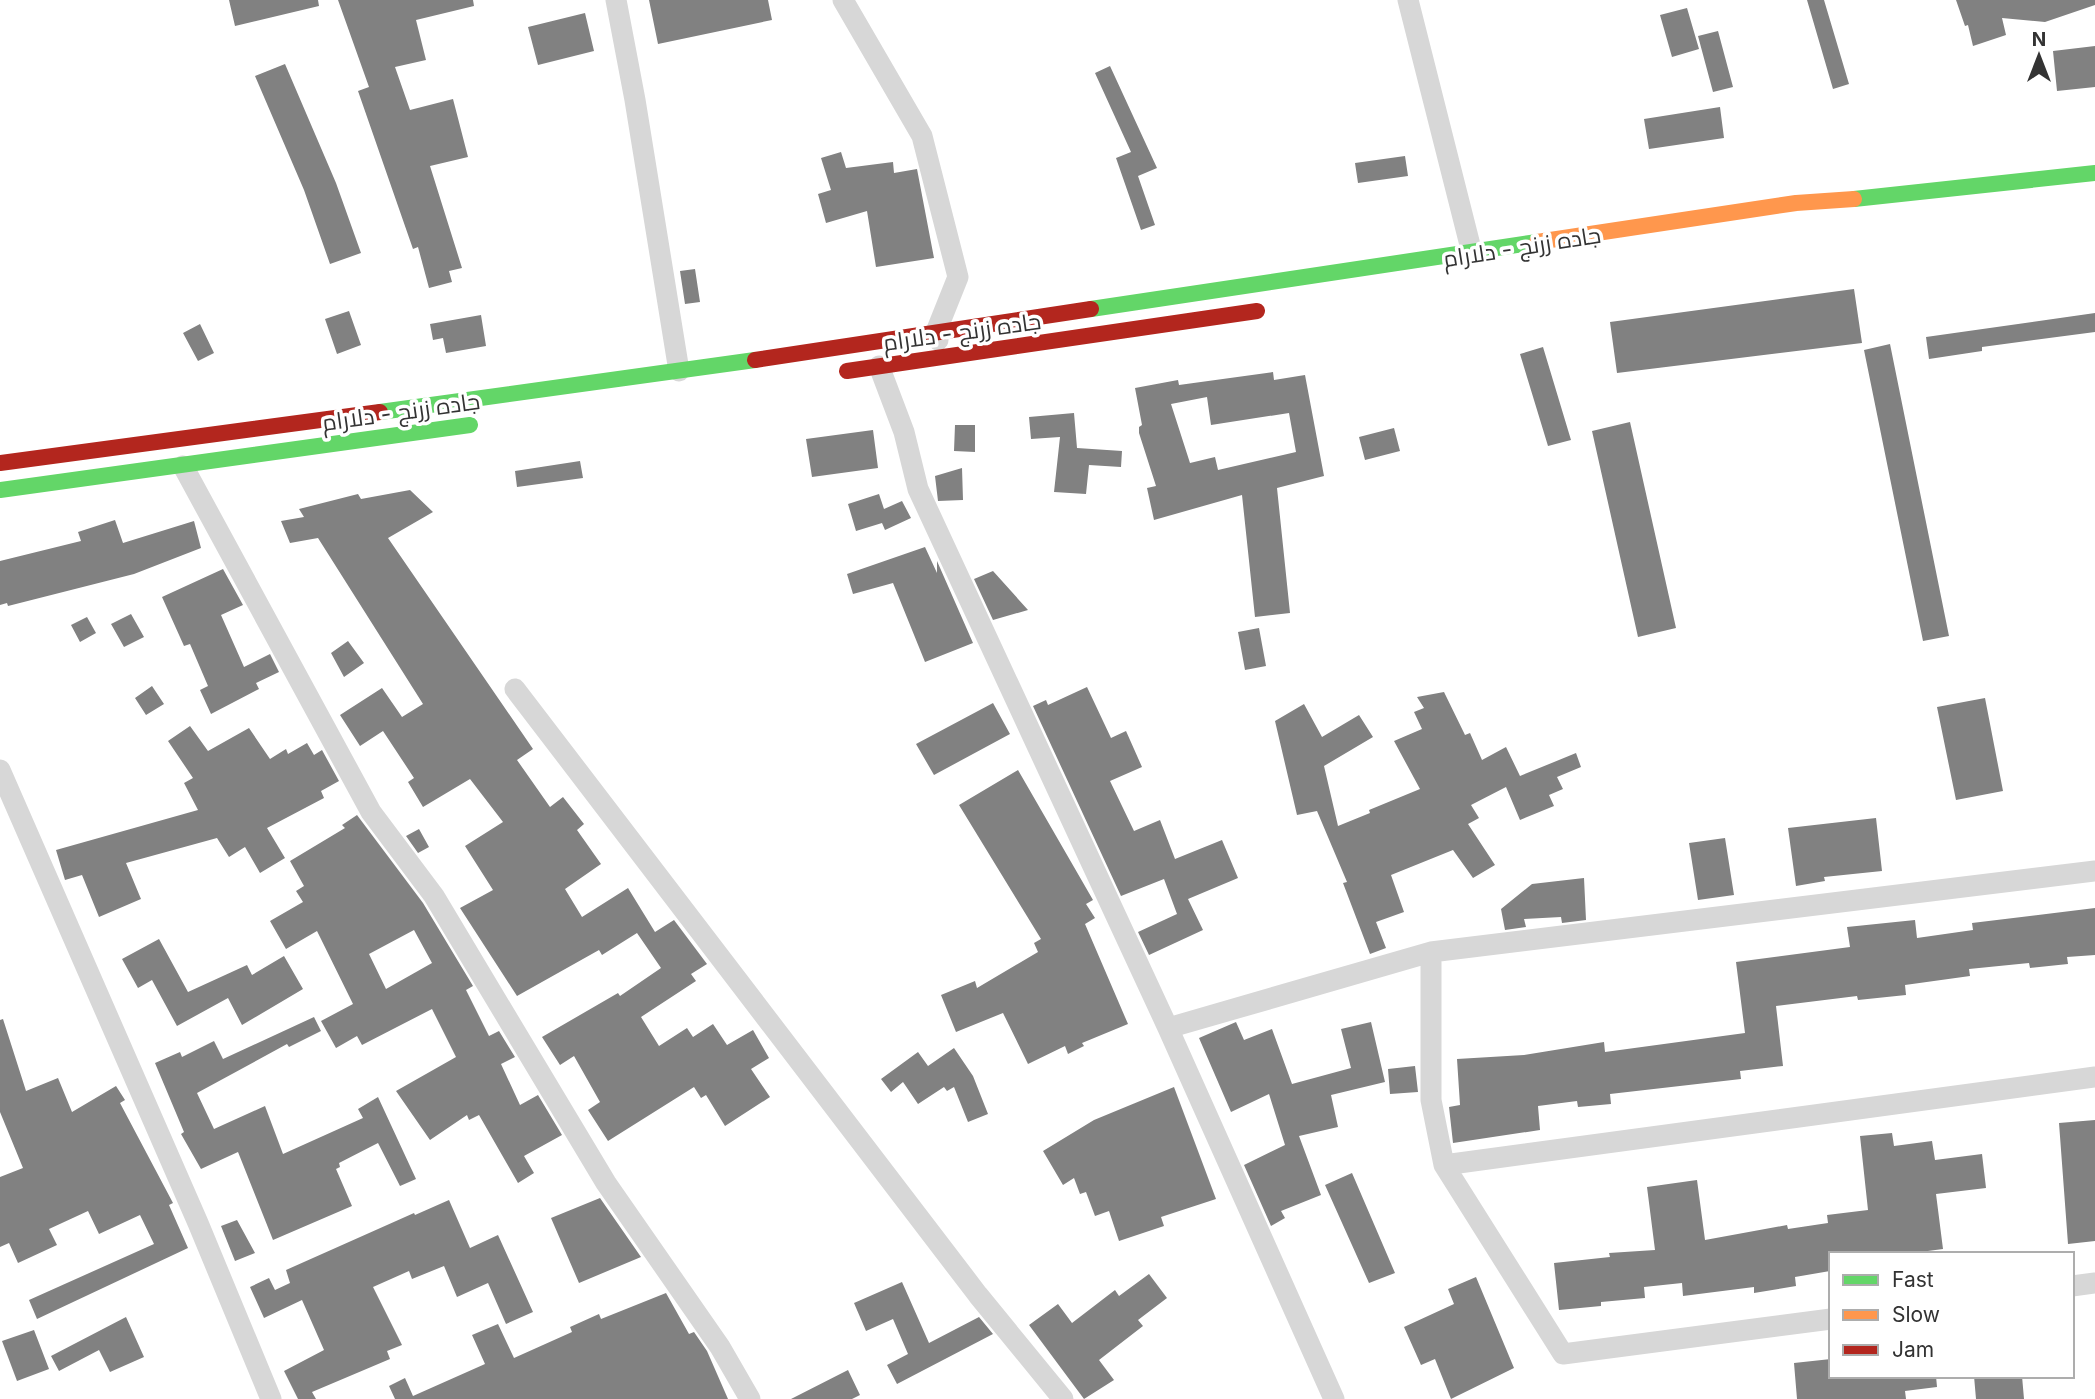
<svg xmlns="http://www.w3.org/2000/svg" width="2095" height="1399" font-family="Inter,Cairo,sans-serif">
  <rect width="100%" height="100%" fill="#fff"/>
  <path fill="#818181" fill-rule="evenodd" d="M229,0H318L319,6L235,26Z
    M338,0H473L474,6L416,20L426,60L395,67L410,110L453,99L468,157L430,166L462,268L449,271L452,282L429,288L418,247L413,249L358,91L369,87Z
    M649,0H768L772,20L658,44Z
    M1807,0H1824L1849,84L1833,89Z
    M1956,0H2095V5L2045,22L2002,18L2006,35L1973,46L1968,25L1965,26Z
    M1687,8L1699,49L1672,57L1660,15Z
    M585,13L594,51L538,65L528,27Z
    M1718,31L1733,87L1713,92L1698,36Z
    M2095,46V87L2057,91L2053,51Z
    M285,64L336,183L361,253L330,264L304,190L255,76Z
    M1110,66L1157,168L1138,176L1155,225L1141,230L1116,158L1131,152L1095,73Z
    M1720,107L1724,138L1649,149L1644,119Z
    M841,152L846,168L893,162L894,173L917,169L934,258L876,267L867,211L826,223L818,194L831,190L821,158Z
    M1405,156L1408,176L1358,183L1355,163Z
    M695,269L700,302L685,304L680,271Z
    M1854,289L1862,343L1617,373L1610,322Z
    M349,311L361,345L337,354L325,319Z
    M2095,313V332L1982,347V351L1929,359L1926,337Z
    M481,315L486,346L446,353L443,338L433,340L430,324Z
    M200,324L214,353L198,361L183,333Z
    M1890,344L1949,636L1923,641L1864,350Z
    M1543,347L1571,440L1548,446L1520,354Z
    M1273,372L1274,380L1305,375L1324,476L1277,488L1290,613L1255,617L1242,495L1154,520L1147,488L1156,486L1139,433V427L1142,425L1135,388L1178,380L1179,385ZM1207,397L1211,425L1289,413L1296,452L1218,470L1215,457L1190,463L1171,404Z
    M1074,413L1077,448L1122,451L1121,467L1089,465L1086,494L1054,492L1060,437L1031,439L1029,417Z
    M1630,422L1676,628L1638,637L1592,431Z
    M955,425H975V452L954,451Z
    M1394,428L1400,451L1365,460L1359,437Z
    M873,430L878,468L812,477L806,439Z
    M580,461L583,478L517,487L515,471Z
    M962,468L963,500L938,501L935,476Z
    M410,490L433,512L388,538L533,749L517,760L550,807L563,797L584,824L577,830L601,864L565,889L582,917L628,888L655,932L674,920L707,964L691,974L696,981L641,1017L659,1046L687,1028L693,1037L713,1024L727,1045L753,1030L769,1058L751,1069L770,1097L725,1126L706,1095L701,1098L694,1087L608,1141L588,1110L600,1102L574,1056L560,1065L542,1037L618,993L620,996L661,968L637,933L602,955L599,950L517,996L460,908L493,890L465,846L503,822L470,779L423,807L408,782L414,778L383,731L360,746L340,715L382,688L402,717L423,704L318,538L290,543L281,521L304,517L299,509L358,494L361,499Z
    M879,494L884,509L902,501L911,518L885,530L882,523L856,531L848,504Z
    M115,520L123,543L194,521L201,548L134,574L8,606L7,603L0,605V561L81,541L78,532Z
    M925,547L937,573V561L973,643L925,662L893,583L853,594L847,574Z
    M223,569L243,605L221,615L244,667L270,654L279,672L256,683L259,689L211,714L200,690L208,686L190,644L184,646L162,597Z
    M993,571L1028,610L993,620L974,579Z
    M131,614L144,637L124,647L111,624Z
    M87,617L96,633L80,642L71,625Z
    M1259,628L1266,666L1245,670L1238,632Z
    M348,641L364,663L344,677L331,653Z
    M152,686L164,704L146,715L135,698Z
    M1087,687L1111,738L1126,731L1142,767L1110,781L1134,831L1160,820L1175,859L1222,840L1238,878L1188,899L1203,930L1149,955L1138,932L1177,914L1164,879L1121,896L1033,706L1046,700L1048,705Z
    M1444,692L1465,735L1470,733L1482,760L1506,747L1520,776L1576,753L1581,767L1557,777L1563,789L1549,795L1554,806L1520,820L1506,787L1471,805L1479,818L1468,824L1495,865L1473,878L1453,850L1391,875L1404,912L1376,922L1386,948L1370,954L1343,883L1347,882L1317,811L1297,815L1275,721L1304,704L1322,737L1359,715L1373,737L1324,766L1338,826L1370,813L1369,810L1420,789L1394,741L1422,729L1414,712L1424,708L1417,697Z
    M1985,698L2003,791L1956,800L1937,707Z
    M993,703L1010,734L934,775L916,744Z
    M190,726L208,751L249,728L270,759L286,749L288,754L307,743L314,755L322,750L339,781L321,791L324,798L267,828L285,858L260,873L245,847L229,857L217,838L126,863L141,899L99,917L82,875L65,880L56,850L198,810L184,783L193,778L168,741Z
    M1018,770L1093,900L1086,904L1095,918L1085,924L1128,1024L1082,1043L1084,1046L1068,1054L1065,1046L1028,1064L1003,1013L956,1032L941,995L975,981L977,988L1038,952L1034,943L1041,939L959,805Z
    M357,815L423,903L473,986L466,990L489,1036L499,1031L515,1057L501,1064L520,1105L538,1095L562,1135L524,1156L534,1173L518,1183L479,1115L469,1120L467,1115L430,1140L396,1091L456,1057L432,1009L362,1045L357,1036L336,1048L321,1021L353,1004L317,931L286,949L270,921L303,902L296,891L304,886L290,861L345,828L342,825ZM414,930L432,963L386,989L369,954Z
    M1876,818L1882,871L1824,877L1825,881L1796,886L1788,828Z
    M419,829L429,847L418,853L406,836Z
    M1725,838L1734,895L1698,900L1689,843Z
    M1584,878L1586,920L1562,923L1561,917L1524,919L1526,927L1505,930L1501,909L1532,884Z
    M2095,908V955L2067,957L2068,964L2030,968L2029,963L1969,969L1970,976L1905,985L1906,995L1858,1000L1857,996L1776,1006L1783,1066L1740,1071L1741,1079L1610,1094L1611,1104L1578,1107L1577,1101L1538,1106L1540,1130L1453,1143L1449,1107L1460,1105L1457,1059L1524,1055L1604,1042L1605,1052L1745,1033L1736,962L1850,947L1847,927L1915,920L1917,938L1973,930L1972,923Z
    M159,939L188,992L247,965L252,975L284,956L303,989L242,1025L228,998L177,1026L152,980L138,988L122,959Z
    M314,1017L321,1031L289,1047L287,1044L197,1093L214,1129L265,1106L283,1154L363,1118L358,1109L378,1097L416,1179L400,1186L378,1143L339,1163L340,1167L336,1169L352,1206L273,1240L238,1152L201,1169L181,1134L184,1132L155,1063L180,1052L182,1057L214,1041L223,1059Z
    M3,1019L26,1091L58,1078L72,1112L116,1086L125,1100L120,1103L173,1203L169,1205L188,1248L37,1319L29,1300L154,1244L140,1215L99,1234L88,1211L49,1229L57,1245L18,1263L9,1243L0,1247V1177L23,1168L0,1112V1020Z
    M1236,1022L1244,1040L1272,1029L1292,1084L1351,1068L1341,1029L1371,1022L1385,1082L1331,1095L1338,1127L1299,1136L1321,1195L1281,1211L1285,1218L1271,1226L1244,1165L1285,1145L1269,1094L1231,1112L1199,1038Z
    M954,1048L973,1076L988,1114L968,1122L954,1087L947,1091L944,1087L918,1104L903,1082L891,1092L881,1079L918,1052L928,1066Z
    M1415,1066L1418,1092L1390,1094L1388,1069Z
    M1174,1087L1216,1199L1161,1217L1164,1226L1119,1241L1109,1211L1095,1216L1086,1192L1080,1194L1074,1178L1063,1185L1043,1151L1094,1120Z
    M2095,1120V1241L2068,1244L2059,1123Z
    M1892,1133L1894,1146L1932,1141L1935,1160L1982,1154L1986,1188L1936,1194L1943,1249L1905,1254H1828L1830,1271L1795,1277L1796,1286L1754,1293V1287L1683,1296L1682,1283L1644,1287L1645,1298L1601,1302V1306L1559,1310L1554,1263L1610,1257L1609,1253L1655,1250L1647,1187L1697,1180L1705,1240L1787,1225L1788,1229L1828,1223L1827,1215L1868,1210L1860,1136Z
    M1352,1173L1395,1273L1369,1283L1325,1185Z
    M600,1198L641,1257L579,1283L551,1218Z
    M449,1200L470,1248L498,1235L533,1312L506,1324L488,1283L457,1297L444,1266L412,1279L409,1271L373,1287L402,1345L387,1351L390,1359L312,1392L316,1399H298L284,1371L324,1350L302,1300L264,1318L250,1287L269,1278L275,1290L290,1283L286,1270L414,1213L415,1215Z
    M237,1220L255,1253L235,1261L221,1226Z
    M1149,1274L1167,1298L1138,1320L1143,1326L1099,1360L1114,1380L1084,1399L1029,1325L1058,1304L1072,1323L1115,1290L1119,1296Z
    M1476,1277L1514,1368L1451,1399L1435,1359L1421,1365L1404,1327L1454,1304L1448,1289Z
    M902,1282L929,1343L979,1317L993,1334L897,1384L887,1365L908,1354L893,1319L866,1331L854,1303Z
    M666,1293L689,1334L694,1332L707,1351L728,1399H395L389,1386L405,1378L413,1396L485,1364L472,1335L498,1324L514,1358L572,1332L570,1327L599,1314L601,1319Z
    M126,1317L144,1357L110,1372L99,1350L59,1371L51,1356Z
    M34,1330L49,1369L17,1381L2,1341Z
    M1831,1359V1376H1936L1937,1387L1905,1391L1906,1399H1797L1794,1363Z
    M848,1370L860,1395L852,1399H791Z
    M1974,1376H2022L2024,1399H1976Z"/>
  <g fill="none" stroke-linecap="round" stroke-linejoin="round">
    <path stroke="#d7d7d7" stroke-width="21" d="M616,0L635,100L679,371
      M843,0L922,136L958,277L936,332L938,340
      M1408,0L1472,253
      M879,366L904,432L918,489L1168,1028L1334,1399
      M183,466L371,812L434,896L606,1183L720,1347L750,1399
      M515,689L978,1295L1063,1399
      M0,770L198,1223L271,1399
      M1431,952V1100L1444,1165L1563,1354L1831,1319
      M1168,1028L1431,952L2095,871
      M1444,1165L2095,1077
      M2072,1286L2095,1283"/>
    <path stroke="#63d668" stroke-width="16" d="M1854,199L2095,173
      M1091,309L1537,242
      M380,412L755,360
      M0,490L470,425"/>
    <path stroke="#ff974d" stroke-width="16" d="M1537,242L1796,203L1854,199"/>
    <path stroke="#b3261e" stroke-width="16" d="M755,360L1091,309
      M847,371L1257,311
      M0,463L380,412"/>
  </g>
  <g text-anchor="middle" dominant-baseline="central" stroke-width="7" stroke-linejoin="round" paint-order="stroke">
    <g font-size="23" fill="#333" stroke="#fff">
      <text transform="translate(1522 247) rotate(-9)">جاده زرنج - دلارام</text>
      <text transform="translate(962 332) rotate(-8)">جاده زرنج - دلارام</text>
      <text transform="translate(401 412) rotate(-8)">جاده زرنج - دلارام</text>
    </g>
  </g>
  <rect x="1829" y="1252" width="245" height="126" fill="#ffffff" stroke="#adadad" stroke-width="2"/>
  <rect x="1843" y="1275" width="35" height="10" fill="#63d668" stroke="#adadad" stroke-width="2"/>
  <text x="1892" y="1287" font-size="21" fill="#333333">Fast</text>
  <rect x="1843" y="1310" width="35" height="10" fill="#ff974d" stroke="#adadad" stroke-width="2"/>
  <text x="1892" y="1322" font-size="21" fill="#333333">Slow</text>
  <rect x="1843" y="1345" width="35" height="10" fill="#b3261e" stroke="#adadad" stroke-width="2"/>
  <text x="1892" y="1357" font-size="21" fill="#333333">Jam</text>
  <g transform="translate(2039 56)" stroke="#ffffff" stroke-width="5" paint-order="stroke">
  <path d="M0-5L12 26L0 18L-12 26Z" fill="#333333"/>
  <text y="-10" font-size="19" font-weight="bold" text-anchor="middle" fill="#333333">N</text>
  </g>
</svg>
